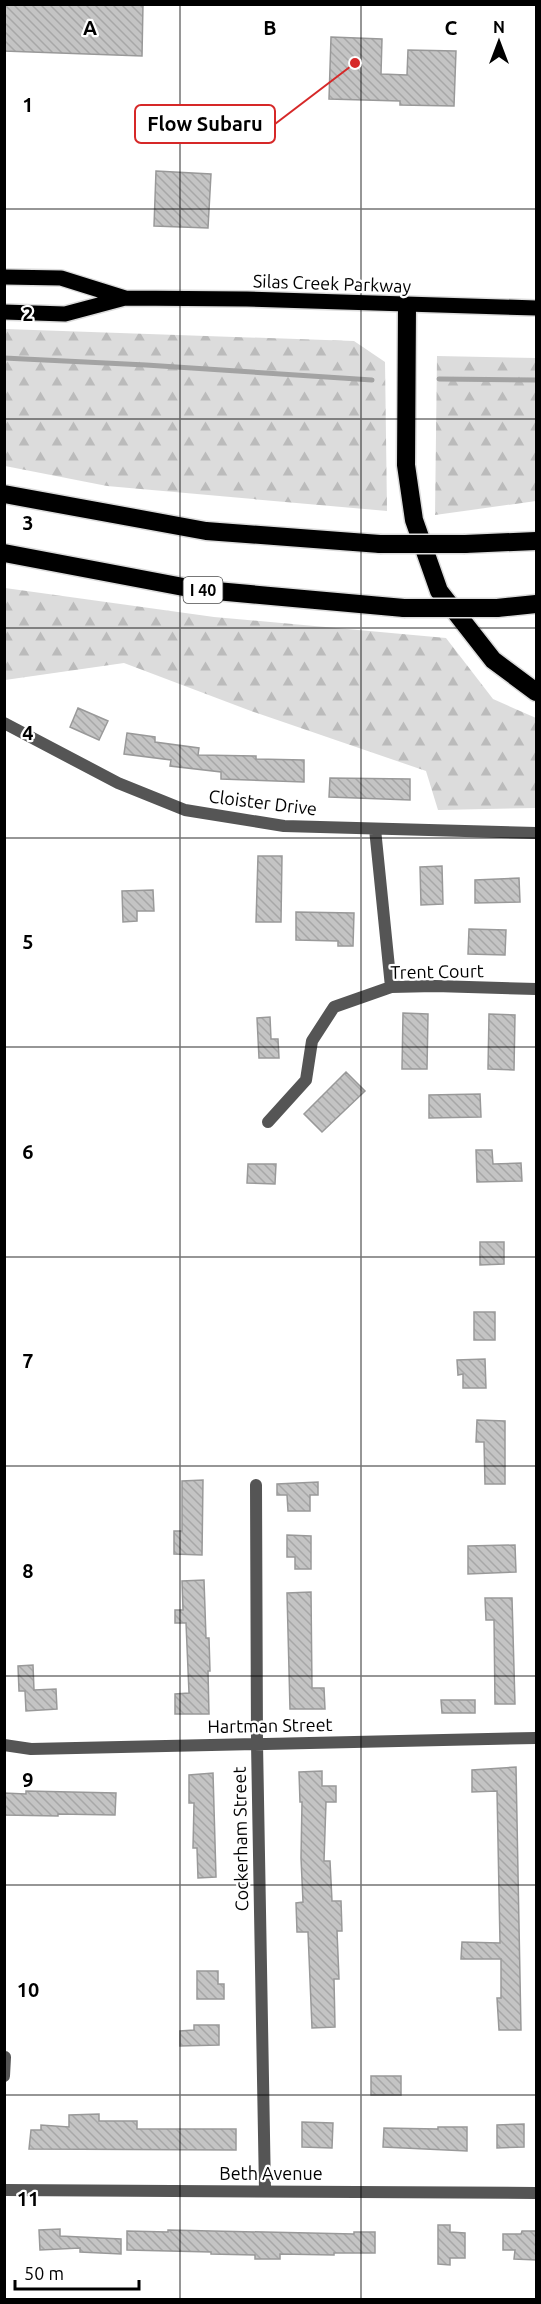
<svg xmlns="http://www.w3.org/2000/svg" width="541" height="2304" font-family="Ubuntu,sans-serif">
  <defs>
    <pattern id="forest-firs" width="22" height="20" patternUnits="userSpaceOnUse" patternTransform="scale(1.5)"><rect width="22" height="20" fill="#dcdcdc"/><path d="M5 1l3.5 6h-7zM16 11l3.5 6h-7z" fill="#bbb"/></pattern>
    <pattern id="building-back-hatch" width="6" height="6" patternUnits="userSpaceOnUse" patternTransform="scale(1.5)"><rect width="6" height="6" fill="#c4c4c4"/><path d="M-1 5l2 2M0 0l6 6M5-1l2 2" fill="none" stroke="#a7a7a7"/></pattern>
  </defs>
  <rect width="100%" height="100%" fill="#fff"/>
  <path fill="url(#forest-firs)" d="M5,329L354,341L385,362L387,511L107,486L5,466Z
    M437,356L536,358V501L435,515Z
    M5,588L214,617L446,638L493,699L536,718V808L438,810L426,771L251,711L124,663L5,680Z"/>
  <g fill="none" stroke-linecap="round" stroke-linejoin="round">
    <path stroke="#a3a3a3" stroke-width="5" d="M4,358L146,365L372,380
      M439,379L536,380"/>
  </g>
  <path fill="url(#building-back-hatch)" stroke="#999" stroke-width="1.5" d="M4,4H143L142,56L4,51Z
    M331,37L382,39L381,74L407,75L408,50L456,51L454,106L400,105V101L329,99Z
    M156,171L211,174L208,228L154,226Z
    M78,708L108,721L99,740L70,727Z
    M127,733L155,737V742L199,748L198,755L256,756V759L304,760V782L221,779V772L170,766L171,760L124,754Z
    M330,778L410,779V800L329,797Z
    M258,856H282L281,922H256Z
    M442,866L443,904L421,905L420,867Z
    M519,878L520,902L475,903V880Z
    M153,890L154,911H137V921L123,922L122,891Z
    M296,912L354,913L353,946H338V941L296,940Z
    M469,929L506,930L505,955L468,954Z
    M403,1013L428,1014L427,1069H402Z
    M489,1014L515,1015L514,1070L488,1069Z
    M270,1017L271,1039H278L279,1058H259L257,1018Z
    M346,1072L365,1091L322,1132L304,1114Z
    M480,1094L481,1117L429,1118V1095Z
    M476,1150H492L493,1164L521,1163L522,1181L477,1182Z
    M248,1164H276L275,1184L247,1183Z
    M480,1242H504V1264L480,1265Z
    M474,1312H495V1340H474Z
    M485,1359L486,1388H463V1374L458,1375L457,1360Z
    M477,1420L505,1421V1484H485L484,1442H476Z
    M203,1480L202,1555L174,1554V1531H182V1481Z
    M318,1482V1495H310V1511H288L287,1495H277V1484Z
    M287,1535L311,1536V1569H295V1557H287Z
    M515,1545L516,1572L468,1574V1546Z
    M204,1580L206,1638H209L210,1671H208L209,1714H175V1694L189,1693L186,1623H175V1610H183L182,1581Z
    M311,1592L312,1688H324L325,1709H290L287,1593Z
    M485,1598H512L515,1704H495L494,1620H486Z
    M33,1665L34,1690L56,1689L57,1709L26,1711L25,1691H19L18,1666Z
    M441,1700H475V1713H442Z
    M516,1767L521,2030H499L497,1998H501V1959H461L462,1942L500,1943L497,1791L472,1792V1770Z
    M322,1771V1786H336V1802H326L324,1861H330L332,1901H341L342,1931H337L339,1979H334L335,2027L312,2028L308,1932H297L296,1903L303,1902L301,1858L302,1802H300L299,1772Z
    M213,1773L216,1877L198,1878L197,1848H193L194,1803H189V1775Z
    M26,1791L116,1793L115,1815L58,1814V1816L4,1815V1793L26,1794Z
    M197,1971H218V1984H224V1999H197Z
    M194,2025H219V2045L180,2046V2031L194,2030Z
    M371,2076H401V2095H371Z
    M99,2114V2121H137V2129H236V2150L29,2149L31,2130H41V2125L69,2127V2115Z
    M302,2122L333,2123L332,2148L302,2147Z
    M524,2124V2147L497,2148V2125Z
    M438,2127H467V2151L383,2147L384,2128L438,2129Z
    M438,2225H450V2232L465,2233V2258H450V2265L438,2264Z
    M60,2229V2236L121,2239V2254L80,2252V2248L40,2250L39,2230Z
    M168,2230L354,2234V2232H375V2253H334V2255L280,2254V2259H255V2255L211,2254V2252L127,2250V2231L168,2232Z
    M522,2231H537V2260L514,2259L515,2250H503V2234H521Z"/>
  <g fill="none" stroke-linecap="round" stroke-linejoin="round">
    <g stroke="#dbdbdb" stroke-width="18">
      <path id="primary" d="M4,277L61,278L125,298
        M4,312L65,314L125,298L247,299L536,308"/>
    </g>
    <g stroke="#dbdbdb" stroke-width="21">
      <path id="motorway" d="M407,306L406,465L414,520L439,591L493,660L536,692
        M4,494L206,531L380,544
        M465,544L536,541
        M4,553L194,589L404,608
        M497,608L536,604"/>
    </g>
    <path stroke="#555" stroke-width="12" d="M4,723L118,783L185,810L284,826L536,833
      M375,829L391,987
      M268,1122L306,1080L312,1041L334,1007L391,987L435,986L536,989
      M256,1485L257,1743L265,2191
      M4,1745L31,1749L536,1738
      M4,2076L5,2057
      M4,2190L536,2193"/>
    <use href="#primary" stroke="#000" stroke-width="15"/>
    <use href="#motorway" stroke="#000" stroke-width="18"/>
    <g stroke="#dbdbdb" stroke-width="21" stroke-linecap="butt">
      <path id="motorway-bridge" d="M380,544H465
        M404,608H497"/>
    </g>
    <use href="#motorway-bridge" stroke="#000" stroke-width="18"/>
  </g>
  <path fill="none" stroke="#000" stroke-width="1.5" stroke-opacity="0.55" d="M180,4V2300M361,4V2300M4,209H536M4,419H536M4,628H536M4,838H536M4,1047H536M4,1257H536M4,1466H536M4,1676H536M4,1885H536M4,2095H536"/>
  <g text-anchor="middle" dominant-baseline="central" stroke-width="4.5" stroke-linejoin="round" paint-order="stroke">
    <rect fill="#fff" stroke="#4c4c4c" stroke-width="1.5" x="183.5" y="577" width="39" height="26" rx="4.5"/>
    <g font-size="16" font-weight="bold" fill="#000">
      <text x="203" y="590">I 40</text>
    </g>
    <g font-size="18" fill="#000" stroke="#fff">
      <text transform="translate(332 283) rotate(2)">Silas Creek Parkway</text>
      <text transform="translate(263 802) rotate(7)">Cloister Drive</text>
      <text transform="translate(437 971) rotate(-1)">Trent Court</text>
      <text transform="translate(270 1725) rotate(-1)">Hartman Street</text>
      <text transform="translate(240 1839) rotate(-91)">Cockerham Street</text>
      <text x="271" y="2173">Beth Avenue</text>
    </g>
  </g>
  <g font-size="20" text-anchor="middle" font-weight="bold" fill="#000" stroke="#fff" stroke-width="4.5" stroke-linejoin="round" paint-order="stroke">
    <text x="90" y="35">A</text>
    <text x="270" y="35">B</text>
    <text x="451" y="35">C</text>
    <text x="28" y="112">1</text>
    <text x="28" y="321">2</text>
    <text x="28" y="530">3</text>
    <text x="28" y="740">4</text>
    <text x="28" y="949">5</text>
    <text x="28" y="1159">6</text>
    <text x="28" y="1368">7</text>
    <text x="28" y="1578">8</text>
    <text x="28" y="1787">9</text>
    <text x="28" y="1997">10</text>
    <text x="28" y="2206">11</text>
  </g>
  <path fill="none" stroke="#d62828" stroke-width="2" d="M355 63L275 124"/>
  <circle fill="#d62828" stroke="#fff" stroke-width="2" cx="355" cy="63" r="6"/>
  <rect fill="#fff" stroke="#d62828" stroke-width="2" x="135" y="105" width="140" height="38" rx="6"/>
  <g font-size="20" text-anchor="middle" font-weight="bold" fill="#000">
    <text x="205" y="131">Flow Subaru</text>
  </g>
  <rect width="541" height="2304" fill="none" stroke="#000000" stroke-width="12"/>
  <g transform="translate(499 42)" stroke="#ffffff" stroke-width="4.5" paint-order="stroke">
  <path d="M0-4.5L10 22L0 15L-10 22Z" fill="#000000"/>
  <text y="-9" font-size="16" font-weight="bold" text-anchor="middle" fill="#000000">N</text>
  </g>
  <path d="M15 2280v9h124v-9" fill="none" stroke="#000000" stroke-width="3"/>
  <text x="24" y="2280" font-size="18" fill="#000000" stroke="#ffffff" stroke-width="4.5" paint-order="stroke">50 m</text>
</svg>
